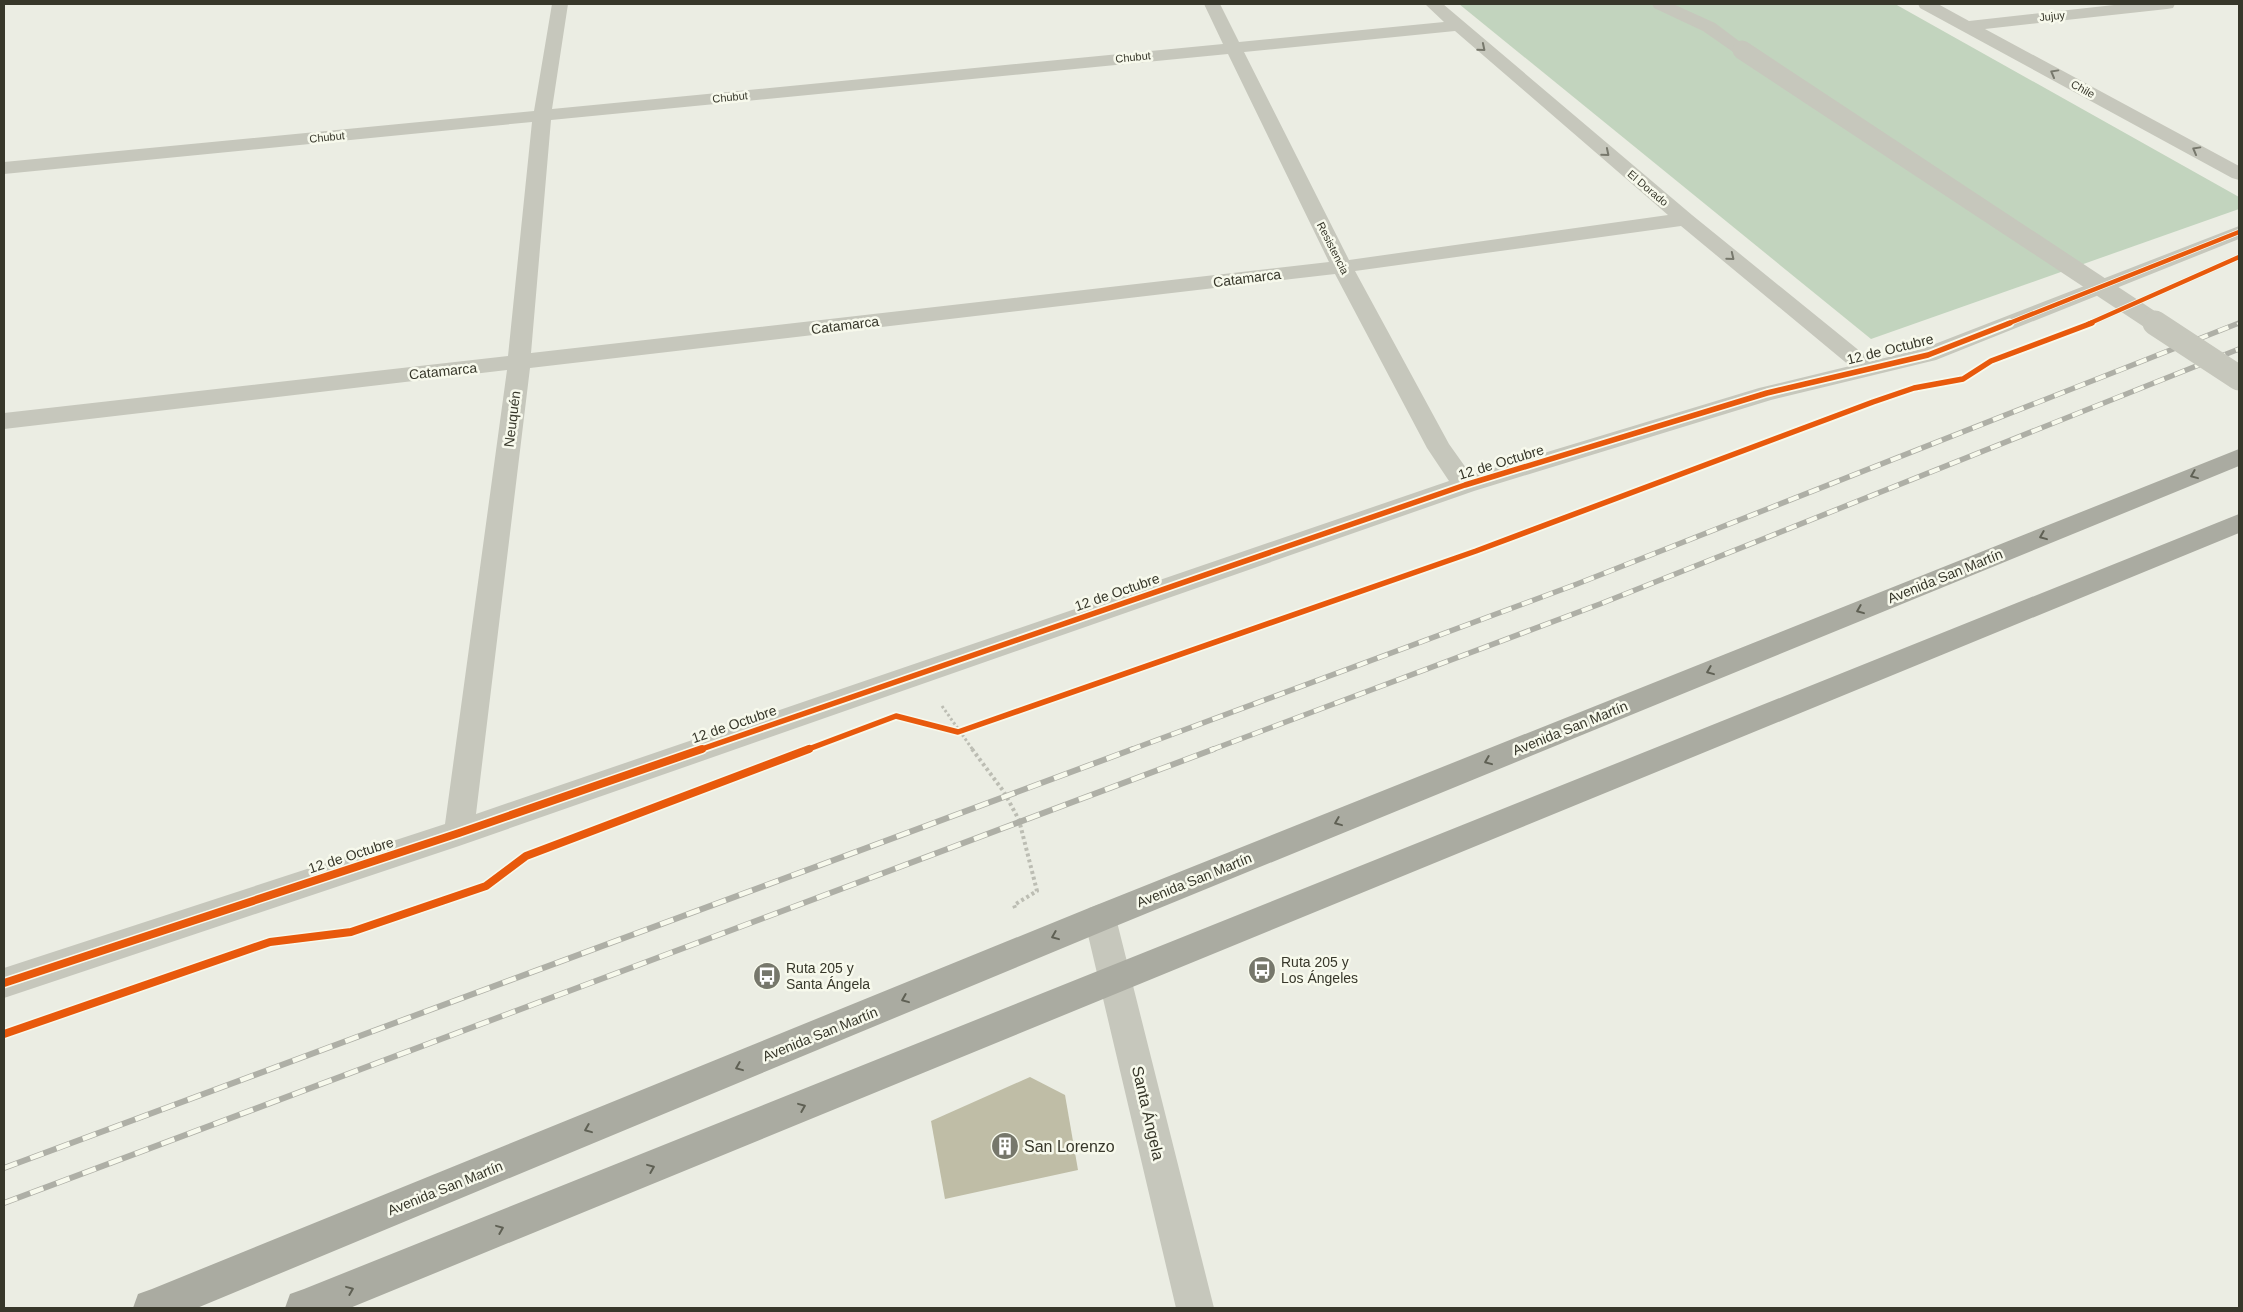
<svg xmlns="http://www.w3.org/2000/svg" width="2243" height="1312" font-family="Arial,sans-serif">
  <rect width="100%" height="100%" fill="#ebede3"/>
  <path fill="#c2d4be" d="M1459,4H1895L2239,197V209L1871,339Z"/>
  <path fill="#bfbda6" d="M1030,1077L1065,1095L1078,1170L945,1199L931,1121Z"/>
  <g fill="none" stroke-linecap="round" stroke-linejoin="round">
    <path stroke="#bcbdb3" stroke-width="3" stroke-dasharray="2.5 2.5" stroke-linecap="butt" d="M942,706L973,750"/>
    <path stroke="#bcbdb3" stroke-width="4" stroke-dasharray="3 3" stroke-linecap="butt" d="M972,749L1004,792L1019,820L1037,891L1014,905L1015,908"/>
    <path fill="#c6c7bc" fill-rule="evenodd" d="M552,4H568L552,109L1223,44L1204,4H1220L1239,42L1444,22L1425,4H1443L1692,215L1872,361L1922,349L2239,226V239L1936,360L1771,400L1474,491L459,846L4,998V968L445,824L507,370L4,429V413L508,356L532,122L4,174V162L534,111ZM1455,31L1668,215L1349,260L1244,52ZM1228,54L1329,262L531,353L551,120ZM1681,226L1850,366L1759,388L1471,475L1449,444L1355,271ZM1335,274L1427,448L1449,481L476,814L530,368Z
      M1652,4H1673L1715,23L1751,50L1748,54H1736L1703,31L1654,8Z
      M1918,4H1938L1969,21L2123,4H2175L2173,8L2167,9L1985,29L2239,166V180L2232,178L1920,8Z
      M1100,904L1111,908L1116,918L1214,1308H1176L1084,918L1089,908Z"/>
    <path fill="#aaaba1" fill-rule="evenodd" d="M2239,449V466L1111,928L197,1308H133L138,1294L152,1289L1089,908Z
      M2239,514V533L350,1308H285L290,1294L304,1289Z"/>
    <g stroke="#aeafa6" stroke-width="4">
      <path id="rail-far2" d="M2237,324L2239,323"/>
    </g>
    <g stroke="#aeafa6" stroke-width="5.5">
      <path id="rail-far1" d="M1130,750L1577,584L2239,323
        M1211,750L1600,604L2239,349"/>
    </g>
    <g stroke="#aeafa6" stroke-width="6">
      <path id="rail" d="M4,1168L1133,749
        M4,1203L1214,749"/>
    </g>
    <use href="#rail-far2" stroke="#f7f9ec" stroke-width="2.5" stroke-dasharray="8" stroke-linecap="butt"/>
    <use href="#rail-far1" stroke="#f7f9ec" stroke-width="4" stroke-dasharray="11" stroke-linecap="butt"/>
    <use href="#rail" stroke="#f7f9ec" stroke-width="4.5" stroke-dasharray="14" stroke-linecap="butt"/>
    <path stroke="#c6c7bc" stroke-width="19" d="M1742,50L2157,324"/>
    <path stroke="#c6c7bc" stroke-width="25" d="M2155,323L2239,378"/>
    <g stroke="#f7f9ec" stroke-width="6">
      <path id="cycleway-far2" d="M2007,324L2239,232
        M2088,324L2239,257"/>
    </g>
    <g stroke="#f7f9ec" stroke-width="9">
      <path id="cycleway-far1" d="M699,750L1465,485L1767,393L1928,355L2010,323
        M806,750L896,716L958,732L1476,551L1873,402L1914,388L1963,379L1991,361L2092,323"/>
    </g>
    <g stroke="#f7f9ec" stroke-width="11">
      <path id="cycleway" d="M4,983L459,833L702,749
        M4,1034L270,942L351,932L486,886L526,856L809,749"/>
    </g>
    <use href="#cycleway-far2" stroke="#e8590c" stroke-width="4.5"/>
    <use href="#cycleway-far1" stroke="#e8590c" stroke-width="5.5"/>
    <use href="#cycleway" stroke="#e8590c" stroke-width="8"/>
  </g>
  <defs><path id="oneway-chevron" d="M-2-3.5L2.5 0L-2 3.5" fill="none" stroke-width="1.6" stroke-linecap="round" stroke-linejoin="round" transform="scale(1.25)"/></defs>
  <g stroke="#77786c">
    <use href="#oneway-chevron" transform="translate(1482 48) rotate(40)"/>
    <use href="#oneway-chevron" transform="translate(2054 73) rotate(-151)"/>
    <use href="#oneway-chevron" transform="translate(2196 150) rotate(-151)"/>
    <use href="#oneway-chevron" transform="translate(1606 153) rotate(40)"/>
    <use href="#oneway-chevron" transform="translate(1731 257) rotate(39)"/>
  </g>
  <g stroke="#5f6054">
    <use href="#oneway-chevron" transform="translate(2194 475) rotate(158)"/>
    <use href="#oneway-chevron" transform="translate(2043 536) rotate(158)"/>
    <use href="#oneway-chevron" transform="translate(1860 610) rotate(158)"/>
    <use href="#oneway-chevron" transform="translate(1710 671) rotate(158)"/>
    <use href="#oneway-chevron" transform="translate(1488 761) rotate(158)"/>
    <use href="#oneway-chevron" transform="translate(1338 822) rotate(158)"/>
    <use href="#oneway-chevron" transform="translate(1055 936) rotate(158)"/>
    <use href="#oneway-chevron" transform="translate(905 999) rotate(158)"/>
    <use href="#oneway-chevron" transform="translate(739 1067) rotate(158)"/>
    <use href="#oneway-chevron" transform="translate(802 1107) rotate(-22)"/>
    <use href="#oneway-chevron" transform="translate(588 1129) rotate(158)"/>
    <use href="#oneway-chevron" transform="translate(651 1168) rotate(-22)"/>
    <use href="#oneway-chevron" transform="translate(500 1229) rotate(-22)"/>
    <use href="#oneway-chevron" transform="translate(350 1290) rotate(-22)"/>
  </g>
  <defs>
    <g id="bus-disc" transform="scale(1.4375)"><circle r="9.5" fill="#76776b" stroke="#f7f9ec"/><path d="M-5-6H5V4H4V6H2V4H-2V6H-4V4H-5ZM-3.5-4V0h7V-4ZM-3.5 1.2v1.5H-2V1.2ZM2 1.2v1.5H3.5V1.2Z" fill="#fff"/></g>
    <g id="building-disc" transform="scale(1.4375)"><circle r="9.5" fill="#76776b" stroke="#f7f9ec"/><path d="M-4-6H4V6H1V3H-1V6H-4ZM-2.5-4.3h1.7v1.8h-1.7ZM.8-4.3h1.7v1.8H.8ZM-2.5-1h1.7V.8h-1.7ZM.8-1h1.7V.8H.8Z" fill="#fff"/></g>
  </defs>
  <g fill-rule="evenodd">
    <use href="#bus-disc" x="1262" y="970"/>
    <use href="#bus-disc" x="767" y="976"/>
    <use href="#building-disc" x="1005" y="1146"/>
  </g>
  <g text-anchor="middle" dominant-baseline="central" stroke-width="5" stroke-linejoin="round" paint-order="stroke">
    <g font-size="11" fill="#37372a" stroke="#f7f9ec">
      <text transform="translate(2052 16) rotate(-6)">Jujuy</text>
      <text transform="translate(1133 57) rotate(-6)">Chubut</text>
      <text transform="translate(2083 89) rotate(29)">Chile</text>
      <text transform="translate(730 97) rotate(-6)">Chubut</text>
      <text transform="translate(327 137) rotate(-6)">Chubut</text>
      <text transform="translate(1648 188) rotate(40)">El Dorado</text>
      <text transform="translate(1333 248) rotate(63)">Resistencia</text>
    </g>
    <g font-size="14" fill="#37372a" stroke="#f7f9ec">
      <text transform="translate(1247 278) rotate(-7)">Catamarca</text>
      <text transform="translate(845 325) rotate(-7)">Catamarca</text>
      <text transform="translate(1890 349) rotate(-14)">12 de Octubre</text>
      <text transform="translate(443 371) rotate(-6)">Catamarca</text>
      <text transform="translate(512 419) rotate(-83)">Neuquén</text>
      <text transform="translate(1501 462) rotate(-17)">12 de Octubre</text>
      <text transform="translate(1945 576) rotate(-22)">Avenida San Martín</text>
      <text transform="translate(1117 592) rotate(-19)">12 de Octubre</text>
      <text transform="translate(734 724) rotate(-19)">12 de Octubre</text>
      <text transform="translate(1570 728) rotate(-22)">Avenida San Martín</text>
      <text transform="translate(351 855) rotate(-18)">12 de Octubre</text>
      <text transform="translate(1194 880) rotate(-22)">Avenida San Martín</text>
      <text transform="translate(820 1034) rotate(-22)">Avenida San Martín</text>
      <text transform="translate(445 1188) rotate(-22)">Avenida San Martín</text>
    </g>
    <g font-size="14" fill="#37372a" stroke="#f7f9ec" text-anchor="start">
      <text x="1281" y="962">Ruta 205 y<tspan x="1281" dy="16">Los Ángeles</tspan></text>
      <text x="786" y="968">Ruta 205 y<tspan x="786" dy="16">Santa Ángela</tspan></text>
    </g>
    <g font-size="16" fill="#37372a" stroke="#f7f9ec">
      <text transform="translate(1148 1113) rotate(77)">Santa Ángela</text>
    </g>
    <g font-size="16" fill="#37372a" stroke="#f7f9ec" text-anchor="start">
      <text x="1024" y="1146">San Lorenzo</text>
    </g>
  </g>
  <rect width="2243" height="1312" fill="none" stroke="#37372a" stroke-width="10"/>
</svg>
